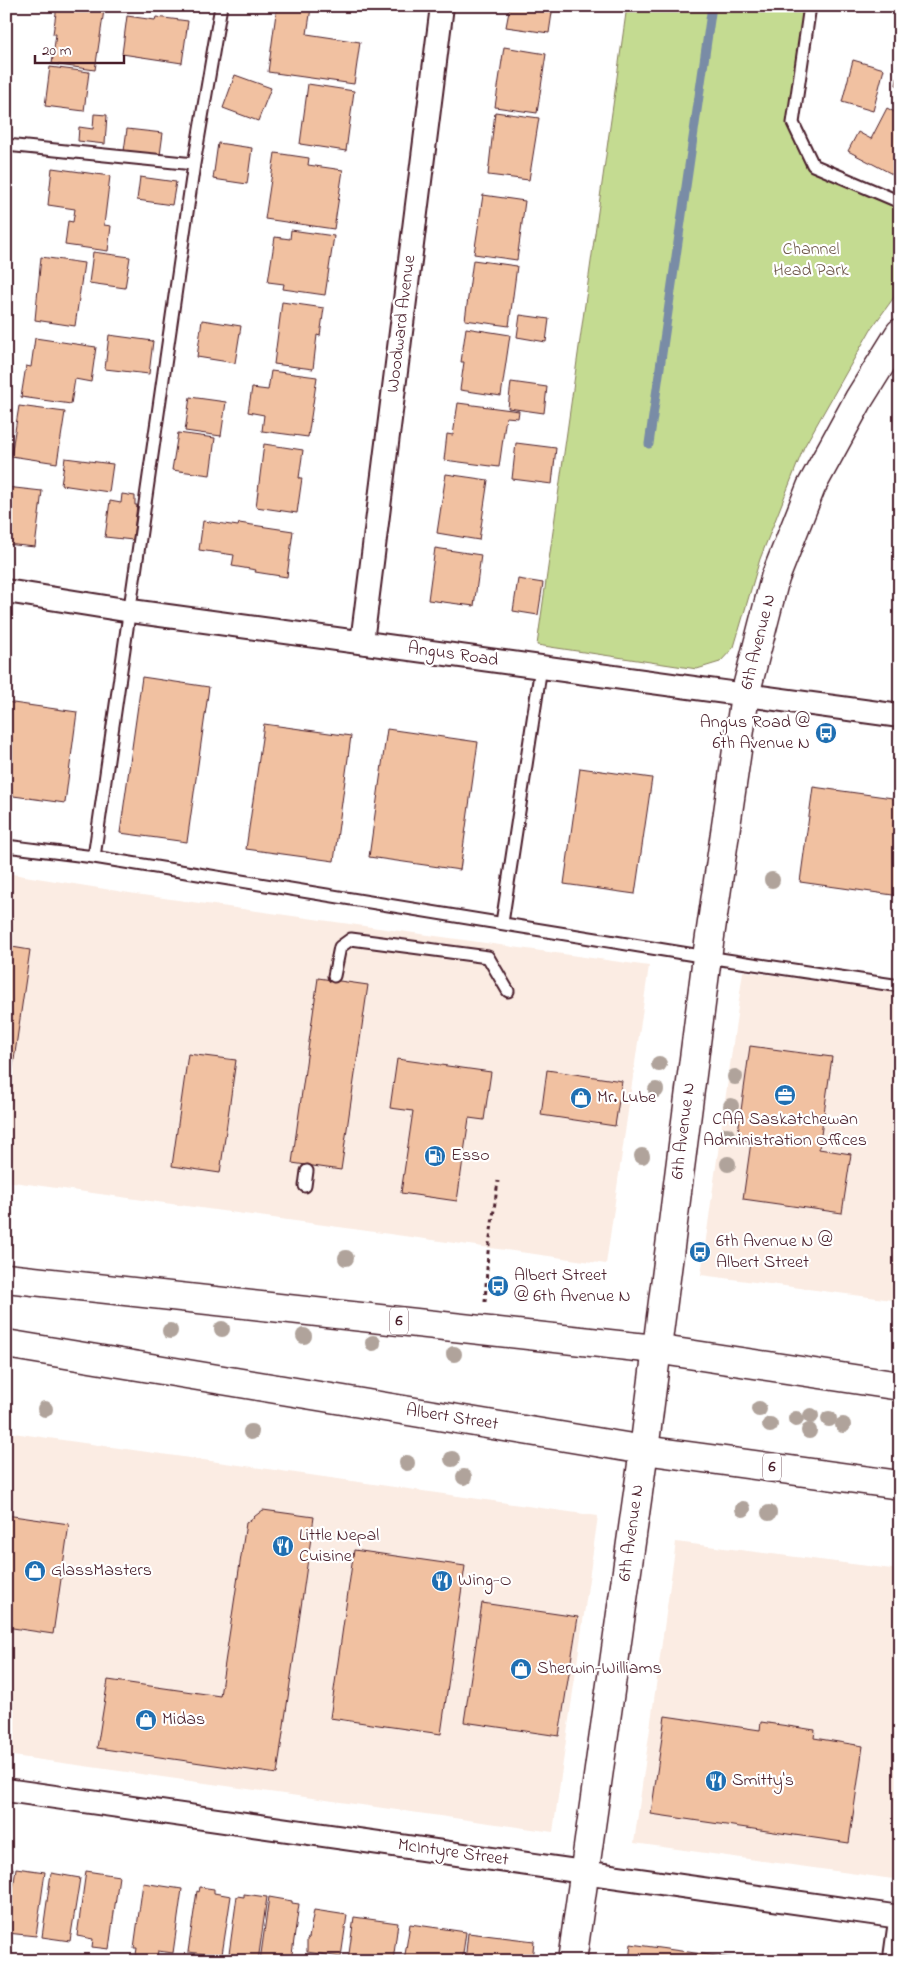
<svg xmlns="http://www.w3.org/2000/svg" width="906" height="1967" font-family="'Indie Flower',sans-serif">
  <rect width="100%" height="100%" fill="#fff"/>
  <filter id="ink" filterUnits="userSpaceOnUse"><feTurbulence type="fractalNoise" baseFrequency=".02" numOctaves="2"/><feDisplacementMap in="SourceGraphic" scale="10" xChannelSelector="R" yChannelSelector="G"/><feConvolveMatrix kernelMatrix="1 2 1 2 8 2 1 2 1" color-interpolation-filters="sRGB"/></filter>
  <g filter="url(#ink)">
    <path fill="#fbece3" d="M6,873L142,895L649,966L606,1264L6,1181Z
      M743,971L900,993V1301L701,1275Z
      M6,1432L598,1516L553,1832L6,1755Z
      M676,1542L900,1570V1880L634,1843Z"/>
    <path fill="#c4db91" stroke="#877d5e" d="M627,6H810L793,123L813,165L900,202V289L871,329L804,447L760,559L734,647L720,662L697,669L537,645Z"/>
    <g fill="none" stroke-linecap="round" stroke-linejoin="round">
      <path stroke="#798ca6" stroke-width="9" d="M649,444L712,6"/>
    </g>
    <path fill="#f1c1a1" stroke="#4a1f2b" d="M57,6H76L104,10L95,70L52,64L56,34H53Z
      M277,6L311,8L307,34L360,42L354,84L268,72Z
      M510,6H553L549,33L506,27Z
      M127,16L155,20L156,17L188,21L182,63L122,54Z
      M504,47L546,54L537,113L495,107Z
      M853,60L884,69L873,111L842,102Z
      M900,61V86L896,85Z
      M50,67L89,72L84,111L45,106Z
      M235,75L271,88L258,121L223,108Z
      M308,84L354,91L346,151L300,144Z
      M887,108L900,115V169L896,176L848,151L858,132L871,139Z
      M495,112L539,118L529,180L488,175Z
      M94,114L107,115L105,144L78,141L79,127L93,129Z
      M127,129L163,133L160,155L124,151Z
      M218,143L252,148L247,184L213,179Z
      M275,153L309,158L308,165L343,170L334,229L265,219Z
      M52,168L110,176L104,225L111,226L108,251L65,245L68,221L73,222L75,209L48,205Z
      M140,177L176,182L172,205L137,200Z
      M483,195L525,201L517,260L474,254Z
      M291,230L334,236L325,295L283,289L284,284L268,282L275,237L290,239Z
      M93,252L130,257L125,288L89,283Z
      M41,257L84,263L75,326L35,320Z
      M473,260L517,266L509,326L465,320Z
      M282,302L324,308L320,336L317,335L313,369L274,364Z
      M520,315L549,319L546,342L517,337Z
      M202,320L241,326L235,363L197,357Z
      M466,328L510,335L501,396L460,390L464,362H461Z
      M109,335L153,341L149,374L105,369Z
      M35,338L96,347L91,382L75,379L71,404L21,397L26,366L31,367Z
      M271,371L317,377L308,437L262,431L264,415L248,412L252,388L268,390Z
      M511,382L547,387L544,413L508,408Z
      M190,397L226,402L221,436L185,431Z
      M458,403L519,411L518,418L506,417L499,467L444,460L447,434L453,435Z
      M19,406L65,412L57,463L11,456Z
      M178,433L215,438L210,475L172,470Z
      M516,443L556,448L552,484L512,479Z
      M264,444L303,450L299,478H302L297,513L256,507Z
      M65,458L113,464L109,492L61,485Z
      M446,474L488,480L479,540L437,533Z
      M6,487L42,491L35,547L6,544Z
      M122,494L135,496V505H137L133,540L105,537L110,501L121,503Z
      M203,521L238,526L239,523L293,531L287,577L255,572L256,570L232,566L234,555L199,550Z
      M435,548L481,555L474,606L428,600Z
      M518,579L543,583L538,615L513,611Z
      M142,677L209,687L187,842L120,833Z
      M6,702L77,712L65,803L6,795Z
      M264,724L351,736L334,861L246,849Z
      M387,729L478,742L460,870L369,857Z
      M580,768L652,778L635,894L564,884Z
      M813,787L900,799V896L800,882Z
      M6,946L30,950L6,1115Z
      M318,978L368,985L341,1170L292,1163Z
      M750,1046L832,1057L819,1149L851,1154L842,1213L743,1199L751,1142L742,1139L738,1132Z
      M188,1054L236,1060L220,1173L172,1166Z
      M397,1059L491,1072L484,1120L469,1118L457,1201L401,1193L413,1111L390,1108Z
      M547,1070L622,1081L615,1126L541,1115Z
      M263,1510L314,1517L277,1774L97,1748L108,1680L220,1696L246,1523Z
      M6,1515L69,1524L53,1634L6,1627Z
      M354,1550L465,1566L441,1734L330,1718Z
      M482,1603L578,1617L559,1736L464,1722Z
      M665,1716L760,1730L761,1722L815,1730L814,1738L863,1746L849,1843L651,1814Z
      M6,1867L13,1868L6,1914Z
      M16,1868L45,1872L36,1936L7,1933Z
      M86,1871L119,1876L109,1949L92,1947L93,1939L77,1936Z
      M51,1873L80,1878L70,1941L42,1937Z
      M143,1883L182,1889L173,1953L158,1951L156,1961H140L136,1955L137,1948H134Z
      M200,1887L214,1889V1893L231,1896L221,1961L214,1960L215,1955L188,1952L197,1891L199,1892Z
      M244,1894L267,1897L258,1961H228L237,1896L244,1897Z
      M269,1897L292,1901V1903L299,1904L291,1961H260Z
      M314,1910L347,1915L341,1957L307,1952V1939L309,1938Z
      M354,1917L398,1923L393,1961H348Z
      M410,1924L466,1932L462,1961H404Z
      M468,1933L534,1941L532,1961H465Z
      M631,1944L752,1961H629Z"/>
    <g fill="none" stroke-linecap="round" stroke-linejoin="round">
      <g stroke="#4a1f2b" stroke-width="15">
        <path id="service" d="M221,6L194,164L94,857L707,957L900,986
          M810,6L793,123L813,165L900,202
          M6,145L194,164
          M6,846L94,857
          M502,923L541,667
          M334,976L340,947L351,939L488,957L508,991
          M305,1186L307,1171
          M889,1961L895,1917"/>
      </g>
      <g stroke="#4a1f2b" stroke-width="26">
        <path id="minor" d="M6,591L131,611L900,716
          M362,642L442,6
          M6,1790L900,1917"/>
      </g>
      <g stroke="#4a1f2b" stroke-width="31">
        <path id="tertiary" d="M572,1961L644,1450L707,957L745,695L775,578L811,487L859,399L900,333"/>
      </g>
      <g stroke="#4a1f2b" stroke-width="31">
        <path id="primary" d="M6,1278L655,1349L900,1386
          M6,1344L644,1450L900,1485"/>
      </g>
      <path stroke="#4a1f2b" stroke-width="3" stroke-dasharray="4 4" stroke-linecap="butt" d="M485,1302L488,1252L498,1181"/>
      <use href="#service" stroke="#fff" stroke-width="11"/>
      <use href="#minor" stroke="#fff" stroke-width="22"/>
      <use href="#tertiary" stroke="#fff" stroke-width="28"/>
      <use href="#primary" stroke="#fff" stroke-width="28"/>
    </g>
    <g fill="#b0a39b">
      <circle cx="772" cy="880" r="8"/>
      <circle cx="659" cy="1064" r="8"/>
      <circle cx="735" cy="1077" r="8"/>
      <circle cx="656" cy="1090" r="8"/>
      <circle cx="731" cy="1106" r="8"/>
      <circle cx="727" cy="1135" r="8"/>
      <circle cx="642" cy="1156" r="8"/>
      <circle cx="728" cy="1164" r="8"/>
      <circle cx="346" cy="1258" r="8"/>
      <circle cx="222" cy="1329" r="8"/>
      <circle cx="170" cy="1331" r="8"/>
      <circle cx="304" cy="1336" r="8"/>
      <circle cx="373" cy="1343" r="8"/>
      <circle cx="454" cy="1354" r="8"/>
      <circle cx="45" cy="1409" r="8"/>
      <circle cx="759" cy="1409" r="8"/>
      <circle cx="811" cy="1416" r="8"/>
      <circle cx="796" cy="1419" r="8"/>
      <circle cx="829" cy="1419" r="8"/>
      <circle cx="770" cy="1425" r="8"/>
      <circle cx="843" cy="1425" r="8"/>
      <circle cx="809" cy="1431" r="8"/>
      <circle cx="251" cy="1432" r="8"/>
      <circle cx="452" cy="1459" r="8"/>
      <circle cx="407" cy="1463" r="8"/>
      <circle cx="464" cy="1477" r="8"/>
      <circle cx="743" cy="1509" r="8"/>
      <circle cx="769" cy="1513" r="8"/>
    </g>
  </g>
  <defs>
    <g id="bus-disc" transform="scale(1.125)"><circle r="9.5" fill="#1f6fb2" stroke="#fff"/><path d="M-5-6H5V4H4V6H2V4H-2V6H-4V4H-5ZM-3.5-4V0h7V-4ZM-3.5 1.2v1.5H-2V1.2ZM2 1.2v1.5H3.5V1.2Z" fill="#fff"/></g>
    <g id="office-disc" transform="scale(1.125)"><circle r="9.5" fill="#1f6fb2" stroke="#fff"/><path d="M-6-3h4V-5.5h4V-3h4V5H-6ZM-1-4.5V-3h2v-1.5ZM-6 0V1H6V0Z" fill="#fff"/></g>
    <g id="shop-disc" transform="scale(1.125)"><circle r="9.5" fill="#1f6fb2" stroke="#fff"/><path d="M-5-2.5h2.3a2.7 3.5 0 0 1 5.4 0H5L5.5 6h-11ZM-1.5-2.5h3a1.5 2.3 0 0 0-3 0Z" fill="#fff"/></g>
    <g id="fuel-disc" transform="scale(1.125)"><circle r="9.5" fill="#1f6fb2" stroke="#fff"/><path d="M-5.5-6h7V0h2V4h1.3V-2.5L3-4.5l.8-.8L6-3V5H2.5V1h-1V6h-7ZM-4.2-4.7v3.2H.2V-4.7Z" fill="#fff"/></g>
    <g id="restaurant-disc" transform="scale(1.125)"><circle r="9.5" fill="#1f6fb2" stroke="#fff"/><path d="M-5-6h1v4h1v-4h1v4h1v-4h1v5L-1.5 .5V6h-2V.5L-5-1ZM5-6V6H3V1.5H1.5Q1.5-4 5-6Z" fill="#fff"/></g>
  </defs>
  <g fill-rule="evenodd">
    <use href="#bus-disc" x="826" y="733"/>
    <use href="#office-disc" x="785" y="1095"/>
    <use href="#shop-disc" x="581" y="1098"/>
    <use href="#fuel-disc" x="435" y="1156"/>
    <use href="#bus-disc" x="700" y="1252"/>
    <use href="#bus-disc" x="498" y="1286"/>
    <use href="#restaurant-disc" x="283" y="1546"/>
    <use href="#shop-disc" x="35" y="1571"/>
    <use href="#restaurant-disc" x="442" y="1581"/>
    <use href="#shop-disc" x="521" y="1669"/>
    <use href="#shop-disc" x="146" y="1720"/>
    <use href="#restaurant-disc" x="716" y="1781"/>
  </g>
  <g text-anchor="middle" dominant-baseline="central" stroke-width="4.5" stroke-linejoin="round" paint-order="stroke">
    <g fill="#fff" stroke="#80626b" stroke-width="1">
      <rect x="390" y="1307.5" width="18" height="27" rx="4"/>
      <rect x="763" y="1453.5" width="18" height="27" rx="4"/>
    </g>
    <g font-size="16" font-weight="bold" fill="#4a1f2b">
      <text x="399" y="1321">6</text>
      <text x="772" y="1467">6</text>
    </g>
    <g font-size="18" fill="#6f574a" stroke="#fff">
      <text x="811" y="250">Channel<tspan x="811" dy="21">Head Park</tspan></text>
    </g>
    <g font-size="18" fill="#4a1f2b" stroke="#fff">
      <text transform="translate(402 324) rotate(-83)">Woodward Avenue</text>
      <text transform="translate(759 642) rotate(-76)">6th Avenue N</text>
      <text transform="translate(453 655) rotate(8)">Angus Road</text>
      <text transform="translate(684 1131) rotate(-83)">6th Avenue N</text>
      <text transform="translate(452 1418) rotate(9)">Albert Street</text>
      <text transform="translate(632 1533) rotate(-82)">6th Avenue N</text>
      <text transform="translate(453 1853) rotate(8)">McIntyre Street</text>
    </g>
    <g font-size="18" fill="#4a1f2b" stroke="#fff" text-anchor="start">
      <text x="810" y="723" text-anchor="end">Angus Road @<tspan x="810" dy="21">6th Avenue N</tspan></text>
      <text x="597" y="1098">Mr. Lube</text>
      <text x="785" y="1120" text-anchor="middle">CAA Saskatchewan<tspan x="785" dy="21">Administration Offices</tspan></text>
      <text x="451" y="1156">Esso</text>
      <text x="716" y="1242">6th Avenue N @<tspan x="716" dy="21">Albert Street</tspan></text>
      <text x="514" y="1276">Albert Street<tspan x="514" dy="21">@ 6th Avenue N</tspan></text>
      <text x="299" y="1536">Little Nepal<tspan x="299" dy="21">Cuisine</tspan></text>
      <text x="51" y="1571">GlassMasters</text>
      <text x="458" y="1581">Wing-O</text>
      <text x="537" y="1669">Sherwin-Williams</text>
      <text x="162" y="1720">Midas</text>
      <text x="732" y="1781">Smitty's</text>
    </g>
  </g>
  <rect width="906" height="1967" fill="none" stroke="#fff" stroke-width="25"/>
  <rect x="12" y="12" width="881" height="1942" fill="none" stroke="#4a1f2b" stroke-width="2" filter="url(#ink)"/>
  <path d="M35 55v8h89v-8" fill="none" stroke="#4a1f2b" stroke-width="2.5"/>
  <text x="42" y="55" font-size="15" fill="#4a1f2b" stroke="#ffffff" stroke-width="4" paint-order="stroke">20 m</text>
</svg>
